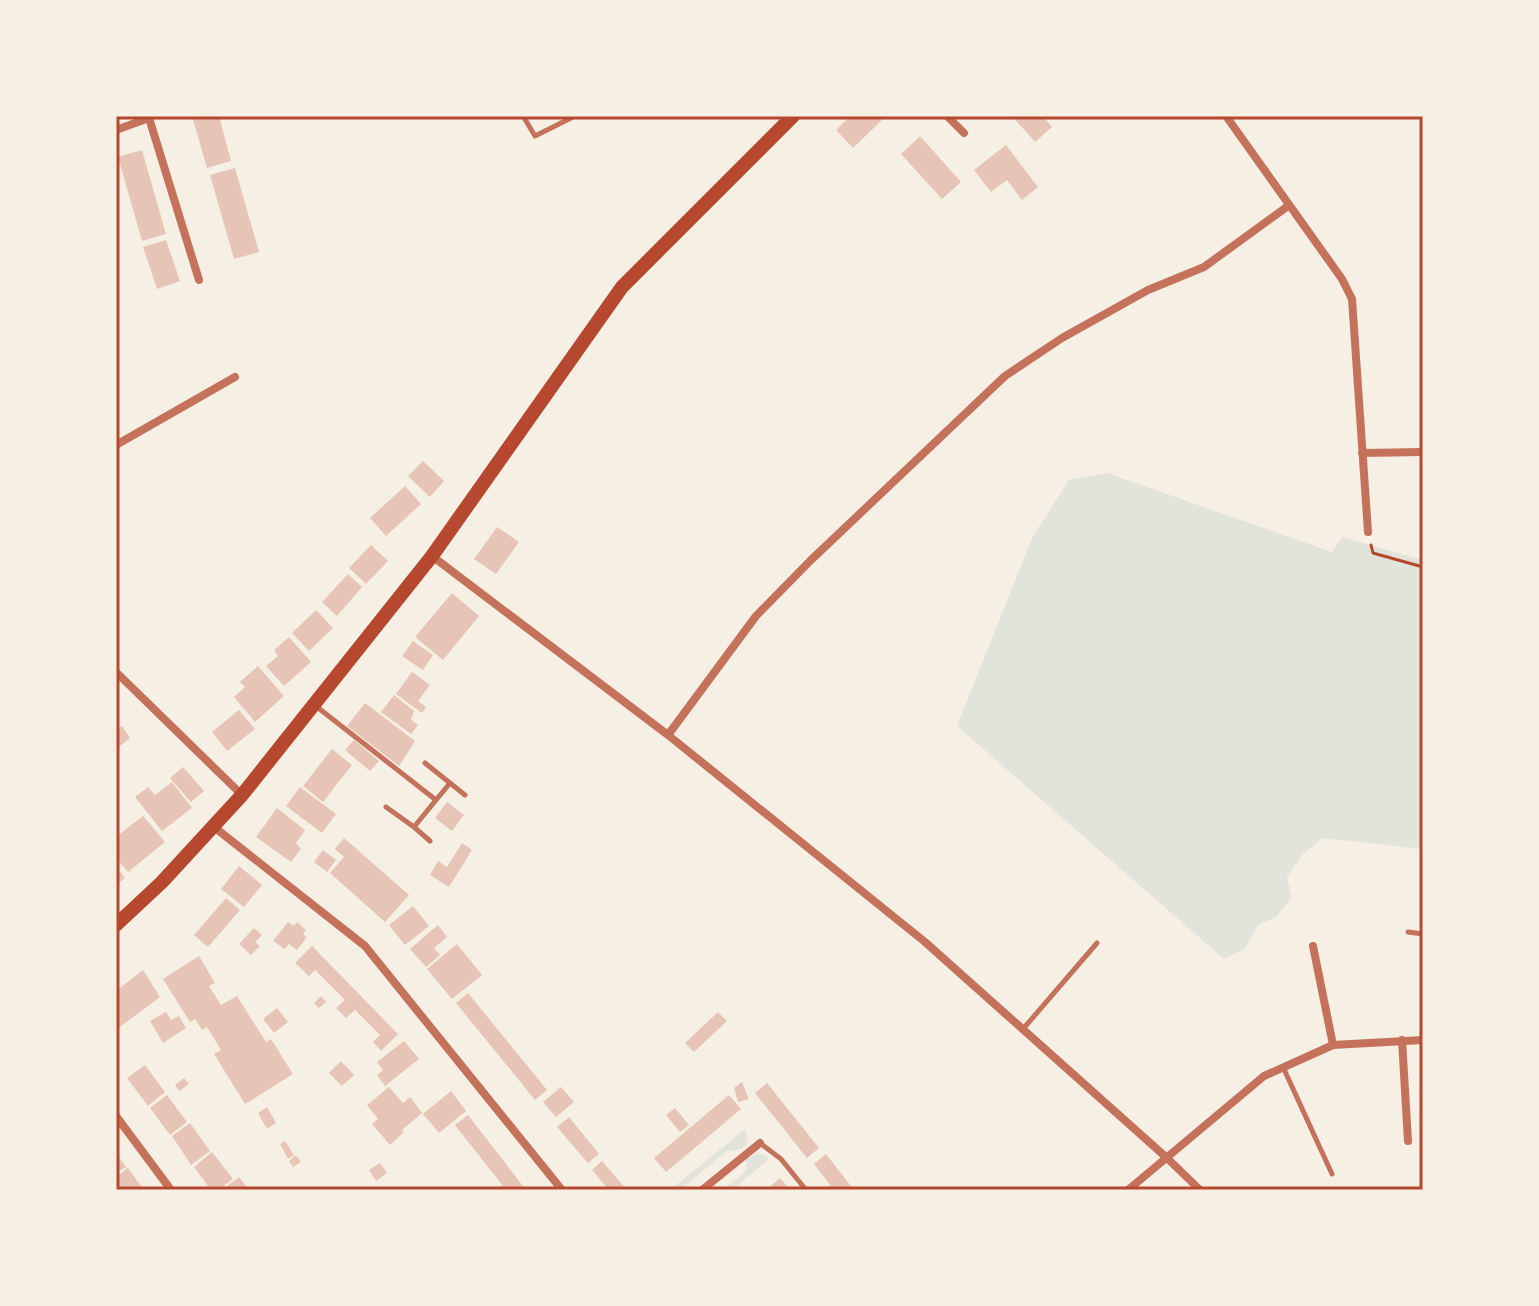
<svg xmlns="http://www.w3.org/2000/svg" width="1539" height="1306" font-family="Overpass,sans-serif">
  <rect width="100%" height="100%" fill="#f6efe4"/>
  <path fill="#e2e4dc" d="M1107,473L1332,552L1342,537L1423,560V849L1323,838L1303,854L1287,877L1292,897L1276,917L1258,925L1245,948L1224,959L957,726L1033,536L1069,480Z
    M745,1129L748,1143L741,1149L727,1151L680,1190H670Z
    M757,1154L766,1155L769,1159L732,1190H723L747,1170L746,1159Z"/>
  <path fill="#e6c5b7" d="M192,116H219L231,161L207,168Z
    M850,116H886L853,148L836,130Z
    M1012,116H1042L1052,127L1035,142Z
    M920,136L961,182L942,199L901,154Z
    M1006,145L1038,187L1022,200L1007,180L991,192L974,170Z
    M142,150L166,234L142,241L118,157Z
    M235,168L259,252L234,259L210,175Z
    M166,240L180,281L157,289L143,247Z
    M423,461L444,481L430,497L408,476Z
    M405,486L421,504L386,536L370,518Z
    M497,527L519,542L496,574L474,559Z
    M371,545L388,561L366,584L349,568Z
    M348,574L362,587L337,616L322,602Z
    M452,593L479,616L443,660L415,637Z
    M316,610L333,628L309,651L292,633Z
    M289,637L311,662L284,686L266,666L278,656L274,650Z
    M413,641L433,655L423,670L402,656Z
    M258,666L284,696L255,722L234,697L245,687L240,682Z
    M412,672L430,685L418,701L426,707L422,713L396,694Z
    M394,695L414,711L411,720L418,725L411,734L381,712Z
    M365,703L415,741L399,766L347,726Z
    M239,710L255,729L227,751L212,732Z
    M122,726L130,738L116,749V730Z
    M354,740L379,761L370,771L345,750Z
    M332,749L352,765L323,802L303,786Z
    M183,767L204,791L191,802L170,778Z
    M172,782L192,808L162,831L135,797L148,787L155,795Z
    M300,787L336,814L322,833L286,806Z
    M447,802L464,815L452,831L435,818Z
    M277,808L305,830L296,843L301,849L291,862L256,837Z
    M143,816L165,842L128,872L116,858V837Z
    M344,838L409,895L385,922L330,873L344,857L335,849Z
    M462,843L472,850L449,887L430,875L438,861L447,867Z
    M323,850L336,860L327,872L314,862Z
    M116,866L125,878L116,885Z
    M239,866L262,885L244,907L221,889Z
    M226,898L240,910L208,947L194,935Z
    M413,906L429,926L405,945L389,925Z
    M288,922L294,926L297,922L306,930L303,934L307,937L297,950L289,944L285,949L273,941Z
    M438,925L447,937L434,948L440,955L426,967L410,949Z
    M254,928L262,935L255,942L260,946L251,955L239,944Z
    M457,944L482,975L452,999L427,969Z
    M312,946L398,1034L381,1051L373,1042L380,1035L355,1010L346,1018L336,1008L345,1000L315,970L309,976L295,963Z
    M199,956L215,983L209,986L221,1005L237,996L266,1042L271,1039L293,1074L245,1104L214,1054L221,1050L207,1027L202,1030L195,1019L190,1022L163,979Z
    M143,970L160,997L116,1030V991Z
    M468,993L547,1090L535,1100L456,1003Z
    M321,996L326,1002L319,1008L314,1003Z
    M277,1008L288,1022L274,1033L263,1019Z
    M166,1012L171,1020L179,1016L186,1028L163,1043L150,1021Z
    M718,1012L727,1021L694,1052L685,1043Z
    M404,1041L419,1059L385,1086L377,1075L383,1070L377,1062Z
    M341,1061L354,1075L342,1086L329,1073Z
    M145,1065L165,1092L148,1106L127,1078Z
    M184,1078L189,1084L179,1091L175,1085Z
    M742,1082L749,1099L738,1102L734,1088Z
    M767,1083L819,1148L807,1158L755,1093Z
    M389,1087L403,1103L410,1097L422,1113L402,1130L404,1132L390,1145L372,1124L378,1119L367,1105Z
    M561,1087L574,1102L556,1117L543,1102Z
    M451,1091L466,1111L439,1133L423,1114Z
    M167,1095L187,1122L170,1135L150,1108Z
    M729,1095L741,1109L666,1172L654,1158Z
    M267,1107L276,1123L267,1129L258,1113Z
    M675,1108L689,1125L680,1132L666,1115Z
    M468,1115L526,1190H506L455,1125Z
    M569,1117L599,1154L588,1163L557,1127Z
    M190,1123L210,1151L191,1165L172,1136Z
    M285,1141L294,1155L288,1159L280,1144Z
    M212,1152L233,1179L218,1190H211L194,1167Z
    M116,1153L126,1167L116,1173Z
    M826,1154L854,1190H834L814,1164Z
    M296,1155L301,1162L293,1167L289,1161Z
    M602,1161L627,1190H609L592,1170Z
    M380,1163L387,1173L376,1181L369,1170Z
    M128,1168L144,1190H116V1177Z
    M239,1177L249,1190H222Z
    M780,1178L790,1190H766Z"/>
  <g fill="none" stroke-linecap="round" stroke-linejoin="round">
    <path stroke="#b5482f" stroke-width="3" d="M1371,545L1373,553L1423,567"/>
    <path stroke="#c5725c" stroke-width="5" d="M523,116L535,136L575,116
      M317,707L436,800L414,827L386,807
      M425,763L450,783L436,800
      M450,783L465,795
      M414,827L430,841
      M1408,932L1423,934
      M1023,1029L1097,943
      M1283,1067L1332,1174
      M760,1143L781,1159L806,1190"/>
    <path stroke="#c5725c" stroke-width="8" d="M947,116L964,133
      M1226,116L1342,279L1352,299L1368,532
      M116,130L149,118L199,280
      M116,445L235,377
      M1362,453L1423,452
      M432,556L668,735L925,942L1167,1158L1200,1190
      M116,672L242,795
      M668,735L756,616L811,560L1005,376L1062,338L1148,290L1204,267L1288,206
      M214,827L365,946L562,1190
      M1313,946L1333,1045
      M1402,1040L1408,1141
      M116,1116L171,1190
      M702,1190L760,1143
      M1128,1190L1264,1076L1333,1045L1423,1040"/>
    <path stroke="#b5482f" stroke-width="14" d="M116,925L162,882L242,795L432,556L622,287L793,116"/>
  </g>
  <rect width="1539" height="1306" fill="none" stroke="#f6efe4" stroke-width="236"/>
  <rect x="118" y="118" width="1303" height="1070" fill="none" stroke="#b5482f" stroke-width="3"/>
</svg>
